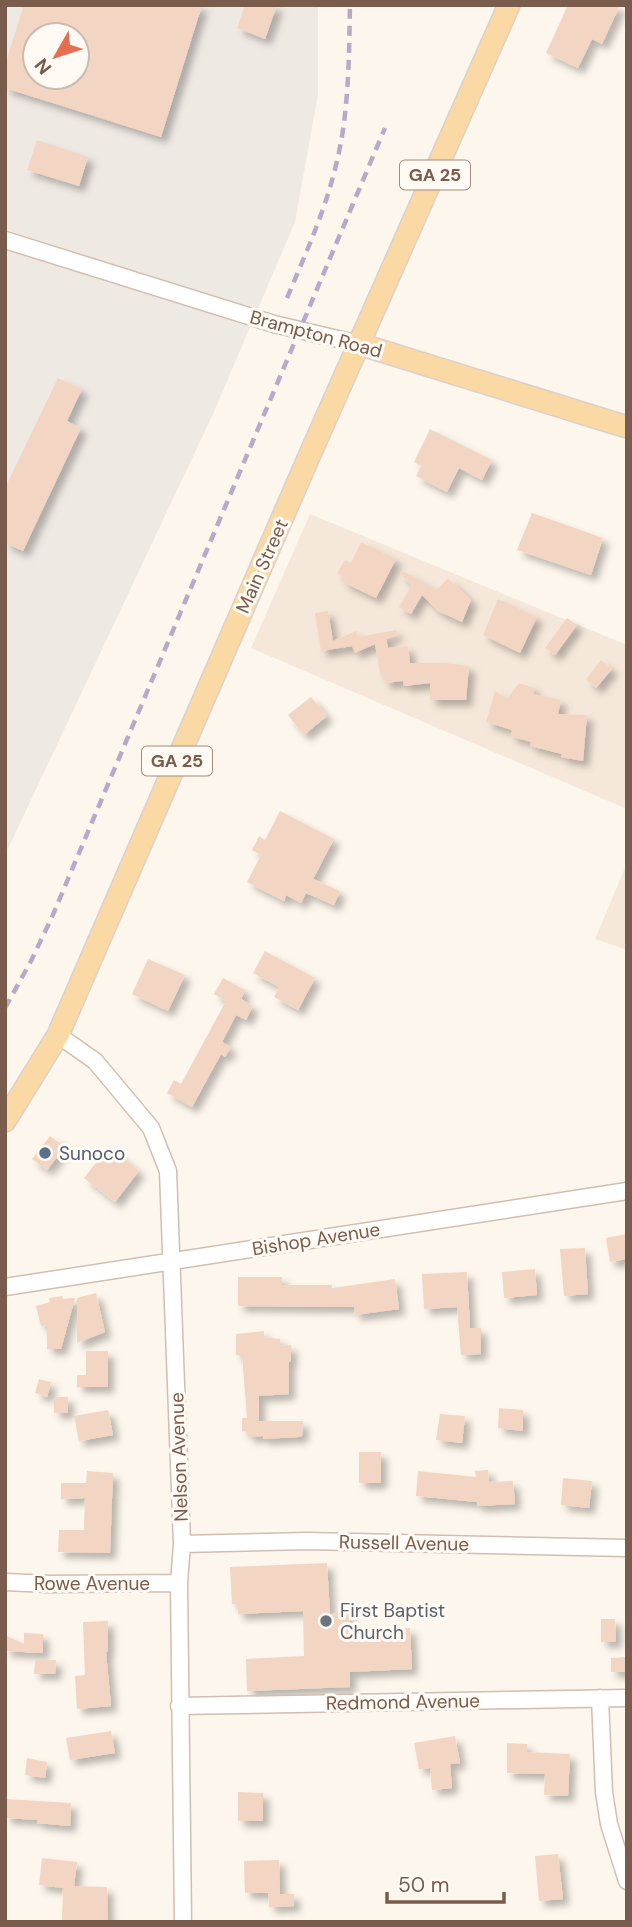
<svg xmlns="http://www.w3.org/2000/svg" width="632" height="1927" font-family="'DM Sans',sans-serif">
  <defs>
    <filter id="shadow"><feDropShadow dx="6" dy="6" stdDeviation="3.5" flood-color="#0004"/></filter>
  </defs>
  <rect width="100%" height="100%" fill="#fdf6ec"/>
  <path fill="#f5e8da" d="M310,514L627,645V809L251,648Z
    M627,863V950L595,939Z"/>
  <path fill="#efe9e4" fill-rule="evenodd" d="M5,5H318V94L295,222L213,414L5,855ZM35,35H77V77H35Z"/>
  <path fill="#f3d5c3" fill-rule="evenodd" filter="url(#shadow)" d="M24,5H202L161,137L5,88V65ZM35,35H77V77H35Z
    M245,5H277L265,39L237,28Z
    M568,5H620L602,44L592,39L578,68L546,53Z
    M37,140L88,157L79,186L27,170Z
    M58,378L82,389L67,421L81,428L23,551L5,543V488Z
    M430,429L492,460L482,480L459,468L447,492L416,476L421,466L414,462Z
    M532,513L603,538L591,575L517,550Z
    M361,542L396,559L376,598L343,582L345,578L337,573L345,560L351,563Z
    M403,571L437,590L448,578L471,600L462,622L438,611L422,595L411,614L399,607L412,585L400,574Z
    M498,599L537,617L520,653L483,635Z
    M328,611L333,641L356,631L358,637L396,630L397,635L386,639L388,648L408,646L410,663H445L469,666L466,700H430V683L404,686L403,681L385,683L383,673H380L375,644L355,653L352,646L321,651L315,613Z
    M567,618L577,625L555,655L545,648Z
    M601,660L612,669L596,688L586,679Z
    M519,683L535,688L533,694L561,700L558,714L587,715L583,761L561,757L562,754L530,746L531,742L510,736L512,730L486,722L495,691L507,699Z
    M311,697L327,716L304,735L288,715Z
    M280,811L334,839L313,879L340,891L334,905L306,893L301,903L286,895L284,901L247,882L261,855L252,850L259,836L265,840Z
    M265,951L315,978L298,1010L274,997L279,987L253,973Z
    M148,959L185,975L168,1011L132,994Z
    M223,978L245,990L241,999L253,1006L246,1020L236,1015L222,1042L231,1047L225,1057L221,1054L192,1107L167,1093L174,1080L181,1084L226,1001L214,994Z
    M50,1136L65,1147L47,1170L32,1159Z
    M109,1146L139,1171L115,1202L84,1178Z
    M627,1234V1259L610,1262L606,1238Z
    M585,1248L588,1294L564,1296L560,1249Z
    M535,1269L537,1295L504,1298L502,1272Z
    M467,1272L470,1328H481V1354L461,1355L457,1307L424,1309L422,1274Z
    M238,1277H282V1285H332V1288L395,1279L399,1309L355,1315L354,1307L238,1306Z
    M96,1293L105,1332L77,1343V1298Z
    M62,1296L63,1299L75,1298L61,1349H47V1325L41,1326L36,1306L50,1302L49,1298Z
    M264,1331V1337L280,1339V1346L291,1345V1361L289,1362V1394L259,1396V1421H303L302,1436L298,1437L263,1439V1436L248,1437V1431H242V1418H247L242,1355H236V1334Z
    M86,1351H108V1387H77V1375H86Z
    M39,1379L51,1382L47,1397L35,1393Z
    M54,1397H68V1413H54Z
    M499,1408L523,1410V1431L498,1428Z
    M108,1410L113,1435L79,1441L74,1416Z
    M440,1414L465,1416L462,1443L436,1440Z
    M359,1452H381V1483H359Z
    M488,1470L489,1482L513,1481L515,1504L477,1506V1502L416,1496L418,1471L476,1477L475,1471Z
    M87,1471L113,1473L110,1553L58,1552L59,1530H84L85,1498L61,1499V1483H86Z
    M563,1478L592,1481L589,1508L561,1505Z
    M327,1563L330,1614L349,1613L350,1631L410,1628L412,1669L350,1672V1687L247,1691L246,1659L304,1656L303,1611L238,1614L237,1604H232L230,1567Z
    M601,1619H615L616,1642H601Z
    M108,1621V1652H106L111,1706L77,1709L75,1676L85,1675L83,1622Z
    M24,1633L43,1634V1653L5,1651V1635L24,1644Z
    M625,1657V1672H611V1658Z
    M35,1660H56L55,1674H34Z
    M111,1731L115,1753L70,1760L66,1738Z
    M455,1736L460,1763L450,1764L452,1788L432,1790L430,1768L419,1769L414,1743Z
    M507,1743L527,1744V1752L570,1754L568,1796L544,1795L545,1774L507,1773Z
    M27,1758L47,1762L45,1778L25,1775Z
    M238,1792L263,1793V1821H238Z
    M5,1799L71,1803L70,1826L37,1823L38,1820L5,1818Z
    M558,1854L563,1899L539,1901L535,1856Z
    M42,1858L77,1862L74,1886L107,1887L108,1922H62L63,1888L39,1885Z
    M279,1860L280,1894H294V1906L269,1907L268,1893H245L244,1861Z"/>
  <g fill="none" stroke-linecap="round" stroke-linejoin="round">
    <g stroke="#d1beb0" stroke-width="19">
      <path id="minor" d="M5,240L274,324L359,344
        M58,1035L95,1061L151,1128L168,1171L182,1544L179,1583L183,1922
        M5,1287L627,1191
        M182,1544L307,1541L627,1548
        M5,1582L49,1584L179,1583
        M600,1698L604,1792L609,1824L627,1881
        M179,1706L627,1698"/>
    </g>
    <g stroke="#dad1cd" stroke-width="24">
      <path id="major" d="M359,344L627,427
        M5,1121L58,1035L307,461L509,5"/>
    </g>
    <use href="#minor" stroke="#fff" stroke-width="16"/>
    <use href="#major" stroke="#fbd9a5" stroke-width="21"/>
    <path stroke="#b9a8c9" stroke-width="4.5" stroke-dasharray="10 7" stroke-linecap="butt" d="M287,298C306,253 326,209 337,161C349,111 349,57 350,5
      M5,1008L31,961L52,917L385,128"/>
  </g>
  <circle fill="#5c6f8a" stroke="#fffaf3" stroke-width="2.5" cx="45" cy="1153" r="7"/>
  <circle fill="#6b7280" stroke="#fffaf3" stroke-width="2.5" cx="326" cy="1621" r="7"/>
  <g text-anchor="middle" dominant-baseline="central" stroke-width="6" stroke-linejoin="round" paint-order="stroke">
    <g fill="#fffaf3" stroke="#a28b7f" stroke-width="2">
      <rect x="400" y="160.5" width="70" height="29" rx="5"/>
      <rect x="142" y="746.5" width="70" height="29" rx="5"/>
    </g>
    <g font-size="18" font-weight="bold" fill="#7a5c4d">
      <text x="435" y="175">GA 25</text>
      <text x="177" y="761">GA 25</text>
    </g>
    <g font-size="19" fill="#7a5c4d" stroke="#fffaf3">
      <text transform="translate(316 334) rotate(15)">Brampton Road</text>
      <text transform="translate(262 566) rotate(-66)">Main Street</text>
      <text transform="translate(316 1239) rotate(-9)">Bishop Avenue</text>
      <text transform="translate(179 1457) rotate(-92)">Nelson Avenue</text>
      <text transform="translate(404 1543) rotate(1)">Russell Avenue</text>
      <text x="92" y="1583">Rowe Avenue</text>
      <text transform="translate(403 1702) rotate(-1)">Redmond Avenue</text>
    </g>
    <g font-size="19" fill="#4e5e75" stroke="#fffaf3" text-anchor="start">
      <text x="59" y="1153">Sunoco</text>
    </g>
    <g font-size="19" fill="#5b616d" stroke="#fffaf3" text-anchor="start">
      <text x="340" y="1610">First Baptist<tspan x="340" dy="22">Church</tspan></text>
    </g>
  </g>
  <rect width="632" height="1927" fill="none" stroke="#7a5c4d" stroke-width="14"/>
  <g transform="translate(56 56) rotate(231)"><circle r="33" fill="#fffaf3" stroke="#cabbb1" stroke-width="2"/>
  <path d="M0-5L12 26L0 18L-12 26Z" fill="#e76f51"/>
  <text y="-10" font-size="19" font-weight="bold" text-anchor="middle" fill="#7a5c4d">N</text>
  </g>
  <path d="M387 1892v10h117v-10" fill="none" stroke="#7a5c4d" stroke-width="3.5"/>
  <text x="398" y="1892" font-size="21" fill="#7a5c4d" stroke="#fffaf3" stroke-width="5" paint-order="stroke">50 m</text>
</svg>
